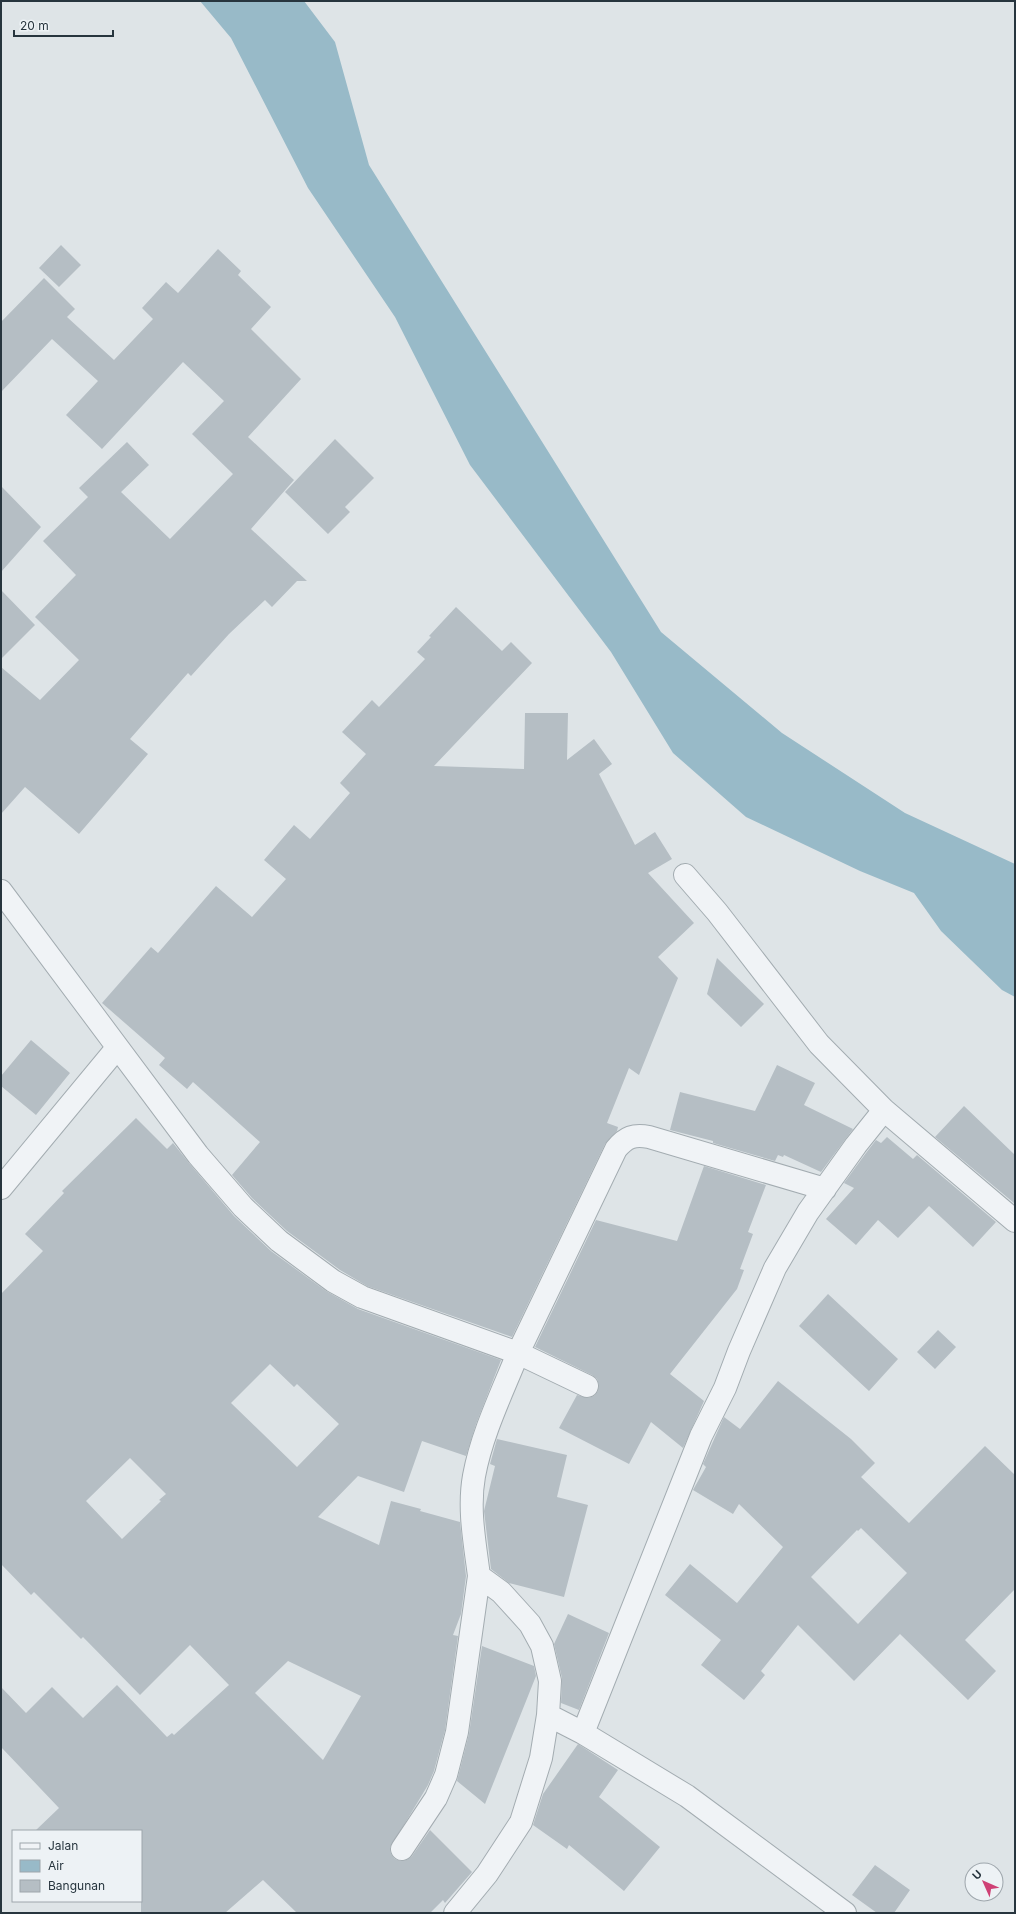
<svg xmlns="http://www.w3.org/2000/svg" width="1016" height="1914" font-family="Inter,sans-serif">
  <rect width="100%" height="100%" fill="#dee4e7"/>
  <path fill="#98bac8" d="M200,1H304L335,42L369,165L661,632L782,733L905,813L1015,864V997L1002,990L941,931L914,893L860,871L746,817L673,753L611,652L470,465L395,317L308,188L231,38Z"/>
  <path fill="#b5bec4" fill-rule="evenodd" d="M61,245L81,265L59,287L39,268Z
    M218,249L241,271L238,275L271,307L251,329L301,379L248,437L294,480L251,529L307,581H297L272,607L265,600L229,634L191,676L188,673L130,739L148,754L79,834L25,787L1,814V667L40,700L79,660L35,617L76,575L43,541L88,497L79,488L127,442L149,465L121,492L170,539L233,474L192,434L224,401L183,362L102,449L66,415L98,381L52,339L1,392V322L44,278L75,309L67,317L114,360L153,319L142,308L166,282L178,293Z
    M335,439L374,478L345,507L350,512L328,534L285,492Z
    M1,486L41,527L1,572Z
    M1,590L35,625L1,659Z
    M456,607L502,651L511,642L532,663L434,766L524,769L525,713H568L567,760L594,739L612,764L599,774L635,845L655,832L672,859L648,873L694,923L658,957L678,978L639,1075L629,1068L607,1123L618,1127L617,1131L605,1144L512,1337L367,1286L340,1270L287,1231L252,1198L232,1175L260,1142L193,1082L187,1089L159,1065L165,1058L102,1003L151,947L158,953L216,886L252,917L286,879L264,860L294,825L310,839L350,793L340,783L366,754L342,732L372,700L379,707L425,659L417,652L431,637L429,636Z
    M717,958L764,1004L741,1027L707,994Z
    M31,1040L70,1073L36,1115L1,1086V1076Z
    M777,1065L815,1083L804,1105L853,1129L821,1172L784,1155L783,1157L778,1155L775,1161L713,1143V1141L670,1130L680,1092L755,1111Z
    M964,1106L1015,1155V1202L1014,1203L935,1137Z
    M136,1118L167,1149L173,1143L189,1163L234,1216L271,1251L326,1291L358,1309L501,1360L476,1424L466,1456L422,1441L404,1492L358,1476L318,1517L379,1545L391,1501L421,1509L420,1511L460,1522L466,1576L461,1614L453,1635L458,1636L445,1730L434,1771L428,1785L390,1848L391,1854L395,1859L401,1861L407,1860L412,1856L430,1830L472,1872L445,1903L443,1900L430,1913H297L263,1880L225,1913H141V1831H35L59,1808L1,1747V1687L26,1713L52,1687L83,1718L117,1685L167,1737L172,1733L174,1735L229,1685L190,1645L140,1695L83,1637L81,1639L34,1592L31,1595L1,1564V1294L43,1251L25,1234L64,1193L62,1191ZM270,1364L294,1387L297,1384L339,1424L297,1467L231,1403ZM130,1458L166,1494L159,1500L161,1501L122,1539L86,1501ZM288,1661L361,1696L323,1760L255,1693Z
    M887,1137L913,1159L917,1155L996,1222L973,1247L929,1206L898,1238L878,1220L856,1245L826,1219L854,1188L844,1183L866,1153L876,1140L881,1143Z
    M704,1166L766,1185L748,1232L753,1234L740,1269L744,1270L737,1289L670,1374L704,1401L683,1448L651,1422L629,1464L559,1428L577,1395L588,1398L594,1396L598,1391L599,1385L597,1379L592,1375L535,1347L596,1220L677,1241Z
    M828,1294L898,1359L869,1391L799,1326Z
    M938,1330L956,1347L935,1369L917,1352Z
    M778,1381L851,1439L875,1463L861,1477L909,1523L985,1446L1015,1475V1589L965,1640L996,1671L968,1700L900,1634L854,1681L798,1625L761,1671L765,1675L744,1700L701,1665L721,1640L665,1595L690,1564L737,1603L783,1547L739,1504L733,1514L693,1490L706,1467L703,1464L724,1417L740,1429ZM861,1528L907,1573L858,1624L811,1577L857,1530L858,1531Z
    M497,1439L567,1455L557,1497L588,1505L564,1597L509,1583L491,1569L484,1511L495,1466L490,1464Z
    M568,1614L609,1633L579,1710L561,1703L562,1678L554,1644Z
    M482,1646L534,1666L536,1676L485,1804L457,1781L469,1734Z
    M578,1744L618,1770L599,1797L660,1847L624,1891L569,1845L567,1849L533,1825L543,1794Z
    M875,1865L910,1890L894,1913H877L852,1895Z"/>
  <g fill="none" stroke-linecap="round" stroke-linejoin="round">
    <g stroke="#a3acb1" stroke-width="24">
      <path id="minor" d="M685,875L717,912L819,1044L884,1110L1015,1221
        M1,891L198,1155L243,1207L279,1241L333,1281L362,1297L518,1353L616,1149C626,1137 634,1134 649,1137L825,1189
        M1,1188L117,1048
        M548,1715L583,1733L701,1436L725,1388L739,1351L775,1268L808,1212L856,1145L884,1110
        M583,1733L687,1796L845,1913
        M402,1849L436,1798L446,1775L457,1732L479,1576
        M455,1913L487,1874L521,1822L541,1758L548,1715L550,1681L542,1646L530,1624L501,1592L479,1576C475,1544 468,1509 474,1476C482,1433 502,1393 518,1353L587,1386"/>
    </g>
    <use href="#minor" stroke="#f0f3f6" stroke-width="22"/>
  </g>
  <rect width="1016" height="1914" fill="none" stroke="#27353e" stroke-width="4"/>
  <rect x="12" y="1830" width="130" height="72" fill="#edf2f5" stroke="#9ea6ac"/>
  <rect x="20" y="1843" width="20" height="6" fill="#f0f3f6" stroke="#9ea6ac"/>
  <text x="48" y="1850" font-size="12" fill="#27353e">Jalan</text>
  <rect x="20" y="1860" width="20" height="12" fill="#98bac8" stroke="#9ea6ac"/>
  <text x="48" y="1870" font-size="12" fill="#27353e">Air</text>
  <rect x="20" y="1880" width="20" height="12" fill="#b5bec4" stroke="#9ea6ac"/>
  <text x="48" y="1890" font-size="12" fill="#27353e">Bangunan</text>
  <g transform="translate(984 1882) rotate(315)"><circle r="19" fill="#edf2f5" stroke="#9ea6ac"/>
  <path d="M0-3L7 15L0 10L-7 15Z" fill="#cf4075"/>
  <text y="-6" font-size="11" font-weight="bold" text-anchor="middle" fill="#27353e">U</text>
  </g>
  <path d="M14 30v6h99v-6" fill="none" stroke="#27353e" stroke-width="2"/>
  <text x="20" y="30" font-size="12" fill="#27353e" stroke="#edf2f5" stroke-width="3" paint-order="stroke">20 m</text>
</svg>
